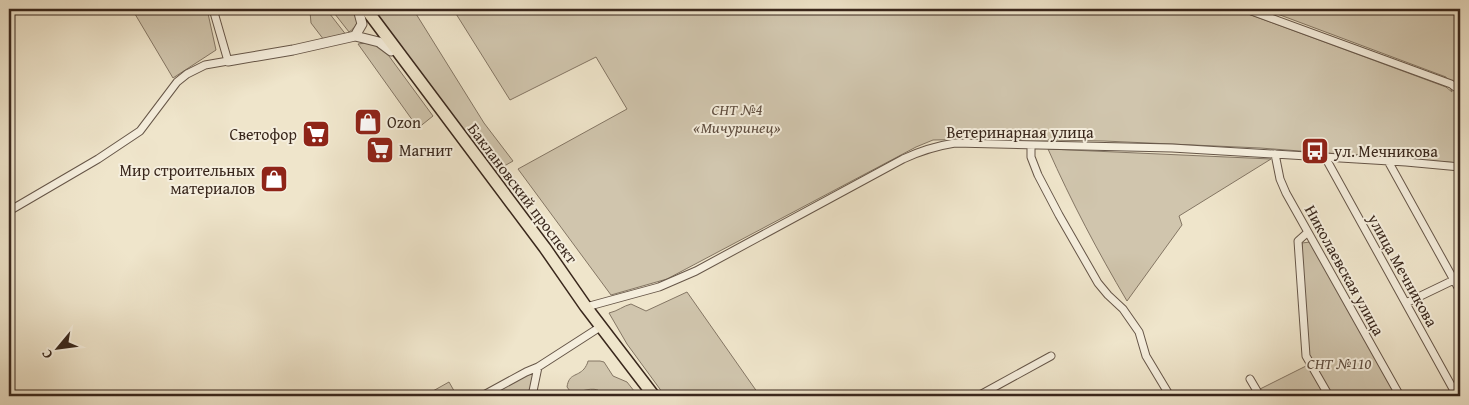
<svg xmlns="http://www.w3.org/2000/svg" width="1469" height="405" font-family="'Gentium Book Plus',serif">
  <rect width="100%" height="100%" fill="#efe5cb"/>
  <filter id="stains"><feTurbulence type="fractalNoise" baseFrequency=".004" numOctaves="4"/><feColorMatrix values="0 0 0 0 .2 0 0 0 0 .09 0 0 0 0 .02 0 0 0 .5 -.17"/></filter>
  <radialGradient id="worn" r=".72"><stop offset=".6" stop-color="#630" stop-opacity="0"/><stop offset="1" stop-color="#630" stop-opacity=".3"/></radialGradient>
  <path fill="#d0c5ad" stroke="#847664" d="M132,9H150L154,14L179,9H207L216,50L173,78Z
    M307,9H326L347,36L324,40L311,23L310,12Z
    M331,9H353L359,16C357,24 355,28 349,32Z
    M370,9H413L484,123L513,161L492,173Z
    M453,9H1235L1446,87L1452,92L1446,77L1264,9H1460V163L1260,148L1104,141L988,139L933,140L916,147L667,279L611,295L518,169L627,109L596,57L510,100Z
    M366,43L376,44L386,52L433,116L418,128L358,44Z
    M1048,149L1271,159L1179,216L1182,225L1127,301C1098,252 1071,201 1048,149Z
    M1310,242L1396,396H1246L1306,366L1302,243Z
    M687,292L760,396H665L627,344L609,313C618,311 623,306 631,304L646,311Z
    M588,361H600L604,362L613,376L627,382L638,396H603L598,390C587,387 580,394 570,391L567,387C569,373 577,377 584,369C585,368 588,363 588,361Z
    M540,362V375L534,396H479Z
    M449,382L457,396H424Z"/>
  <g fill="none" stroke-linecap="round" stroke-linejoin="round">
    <g stroke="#665648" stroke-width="9">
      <path id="minor" d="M1246,9L1451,84L1455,87
        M1031,145V157L1038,175L1059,215L1098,283L1108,295L1123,309L1139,332L1146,356L1170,396
        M1275,154L1280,179L1286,193L1400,396
        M1325,157L1457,396
        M1388,161L1460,291
        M9,211L98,159L140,131L177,82L187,74L205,65L228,61L213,9
        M1308,232L1298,241L1306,356L1329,396
        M1406,303L1460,277
        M586,307L659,287L696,271L903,159C920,151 936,146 955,143L1172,148L1406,162L1460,167
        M1250,379L1260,396
        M482,396L526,372L538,367L597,329
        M532,396L538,367
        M978,396L1051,356"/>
    </g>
    <g stroke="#665648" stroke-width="11">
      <path id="tertiary" d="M355,36L362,24L358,9
        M228,61L293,50L355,36L379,42L391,51"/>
    </g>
    <g stroke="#39271c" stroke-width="14">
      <path id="primary" d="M366,9L545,248L586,307L654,396"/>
    </g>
    <use href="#minor" stroke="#f5eedd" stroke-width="7"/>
    <use href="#tertiary" stroke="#f5eedd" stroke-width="9"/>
    <use href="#primary" stroke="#efe5cb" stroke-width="11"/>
  </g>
  <defs>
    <g id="shop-square" transform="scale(1.4375)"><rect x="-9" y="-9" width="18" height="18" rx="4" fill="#8f2418" stroke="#f5eedd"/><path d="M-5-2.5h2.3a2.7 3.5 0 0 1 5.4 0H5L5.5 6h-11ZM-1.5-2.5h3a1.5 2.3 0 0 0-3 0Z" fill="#fff"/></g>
    <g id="supermarket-square" transform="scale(1.4375)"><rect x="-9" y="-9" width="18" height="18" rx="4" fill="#8f2418" stroke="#f5eedd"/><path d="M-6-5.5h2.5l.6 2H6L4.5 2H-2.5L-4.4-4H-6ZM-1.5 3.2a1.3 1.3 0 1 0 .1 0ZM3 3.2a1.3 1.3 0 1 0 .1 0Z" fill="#fff"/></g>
    <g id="bus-square" transform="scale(1.4375)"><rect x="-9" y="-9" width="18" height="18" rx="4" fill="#8f2418" stroke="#f5eedd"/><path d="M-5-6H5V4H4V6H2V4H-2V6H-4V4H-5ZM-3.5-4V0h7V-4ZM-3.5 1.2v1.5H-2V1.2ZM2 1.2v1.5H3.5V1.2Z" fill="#fff"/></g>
  </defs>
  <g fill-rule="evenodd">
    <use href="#shop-square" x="368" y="122"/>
    <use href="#supermarket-square" x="316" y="134"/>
    <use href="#supermarket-square" x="380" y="150"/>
    <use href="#bus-square" x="1315" y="151"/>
    <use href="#shop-square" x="274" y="179"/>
  </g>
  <g text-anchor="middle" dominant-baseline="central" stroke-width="4" stroke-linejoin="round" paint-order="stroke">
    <g font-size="16" font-style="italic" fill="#5f4e40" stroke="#f5eedd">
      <text x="737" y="109">СНТ №4<tspan x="737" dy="18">«Мичуринец»</tspan></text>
      <text x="1339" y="363">СНТ №110</text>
    </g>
    <g font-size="16" fill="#39271c" stroke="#f5eedd" text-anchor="start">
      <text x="387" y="122">Ozon</text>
      <text x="297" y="134" text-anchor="end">Светофор</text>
      <text x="399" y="150">Магнит</text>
      <text x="1334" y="151">ул. Мечникова</text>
      <text x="255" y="170" text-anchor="end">Мир строительных<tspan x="255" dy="18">материалов</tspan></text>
    </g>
    <g font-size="16" fill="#39271c" stroke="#f5eedd">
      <text x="1020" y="132">Ветеринарная улица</text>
      <text transform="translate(523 193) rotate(53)">Баклановский проспект</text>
      <text transform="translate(1345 270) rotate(61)">Николаевская улица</text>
      <text transform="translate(1403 270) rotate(61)">улица Мечникова</text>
    </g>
  </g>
  <rect width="1469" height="405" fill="none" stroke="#efe5cb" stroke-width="30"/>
  <rect x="10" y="10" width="1449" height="385" fill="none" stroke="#39271c" stroke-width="2.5"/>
  <rect x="15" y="15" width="1439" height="375" fill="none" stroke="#39271c"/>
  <g transform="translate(58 348) rotate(241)" stroke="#f5eedd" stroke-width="4" paint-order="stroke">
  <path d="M0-4L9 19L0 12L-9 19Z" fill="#39271c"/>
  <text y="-8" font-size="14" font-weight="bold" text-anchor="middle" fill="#39271c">С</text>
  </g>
  <rect width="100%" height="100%" filter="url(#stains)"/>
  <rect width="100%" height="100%" fill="url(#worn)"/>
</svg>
